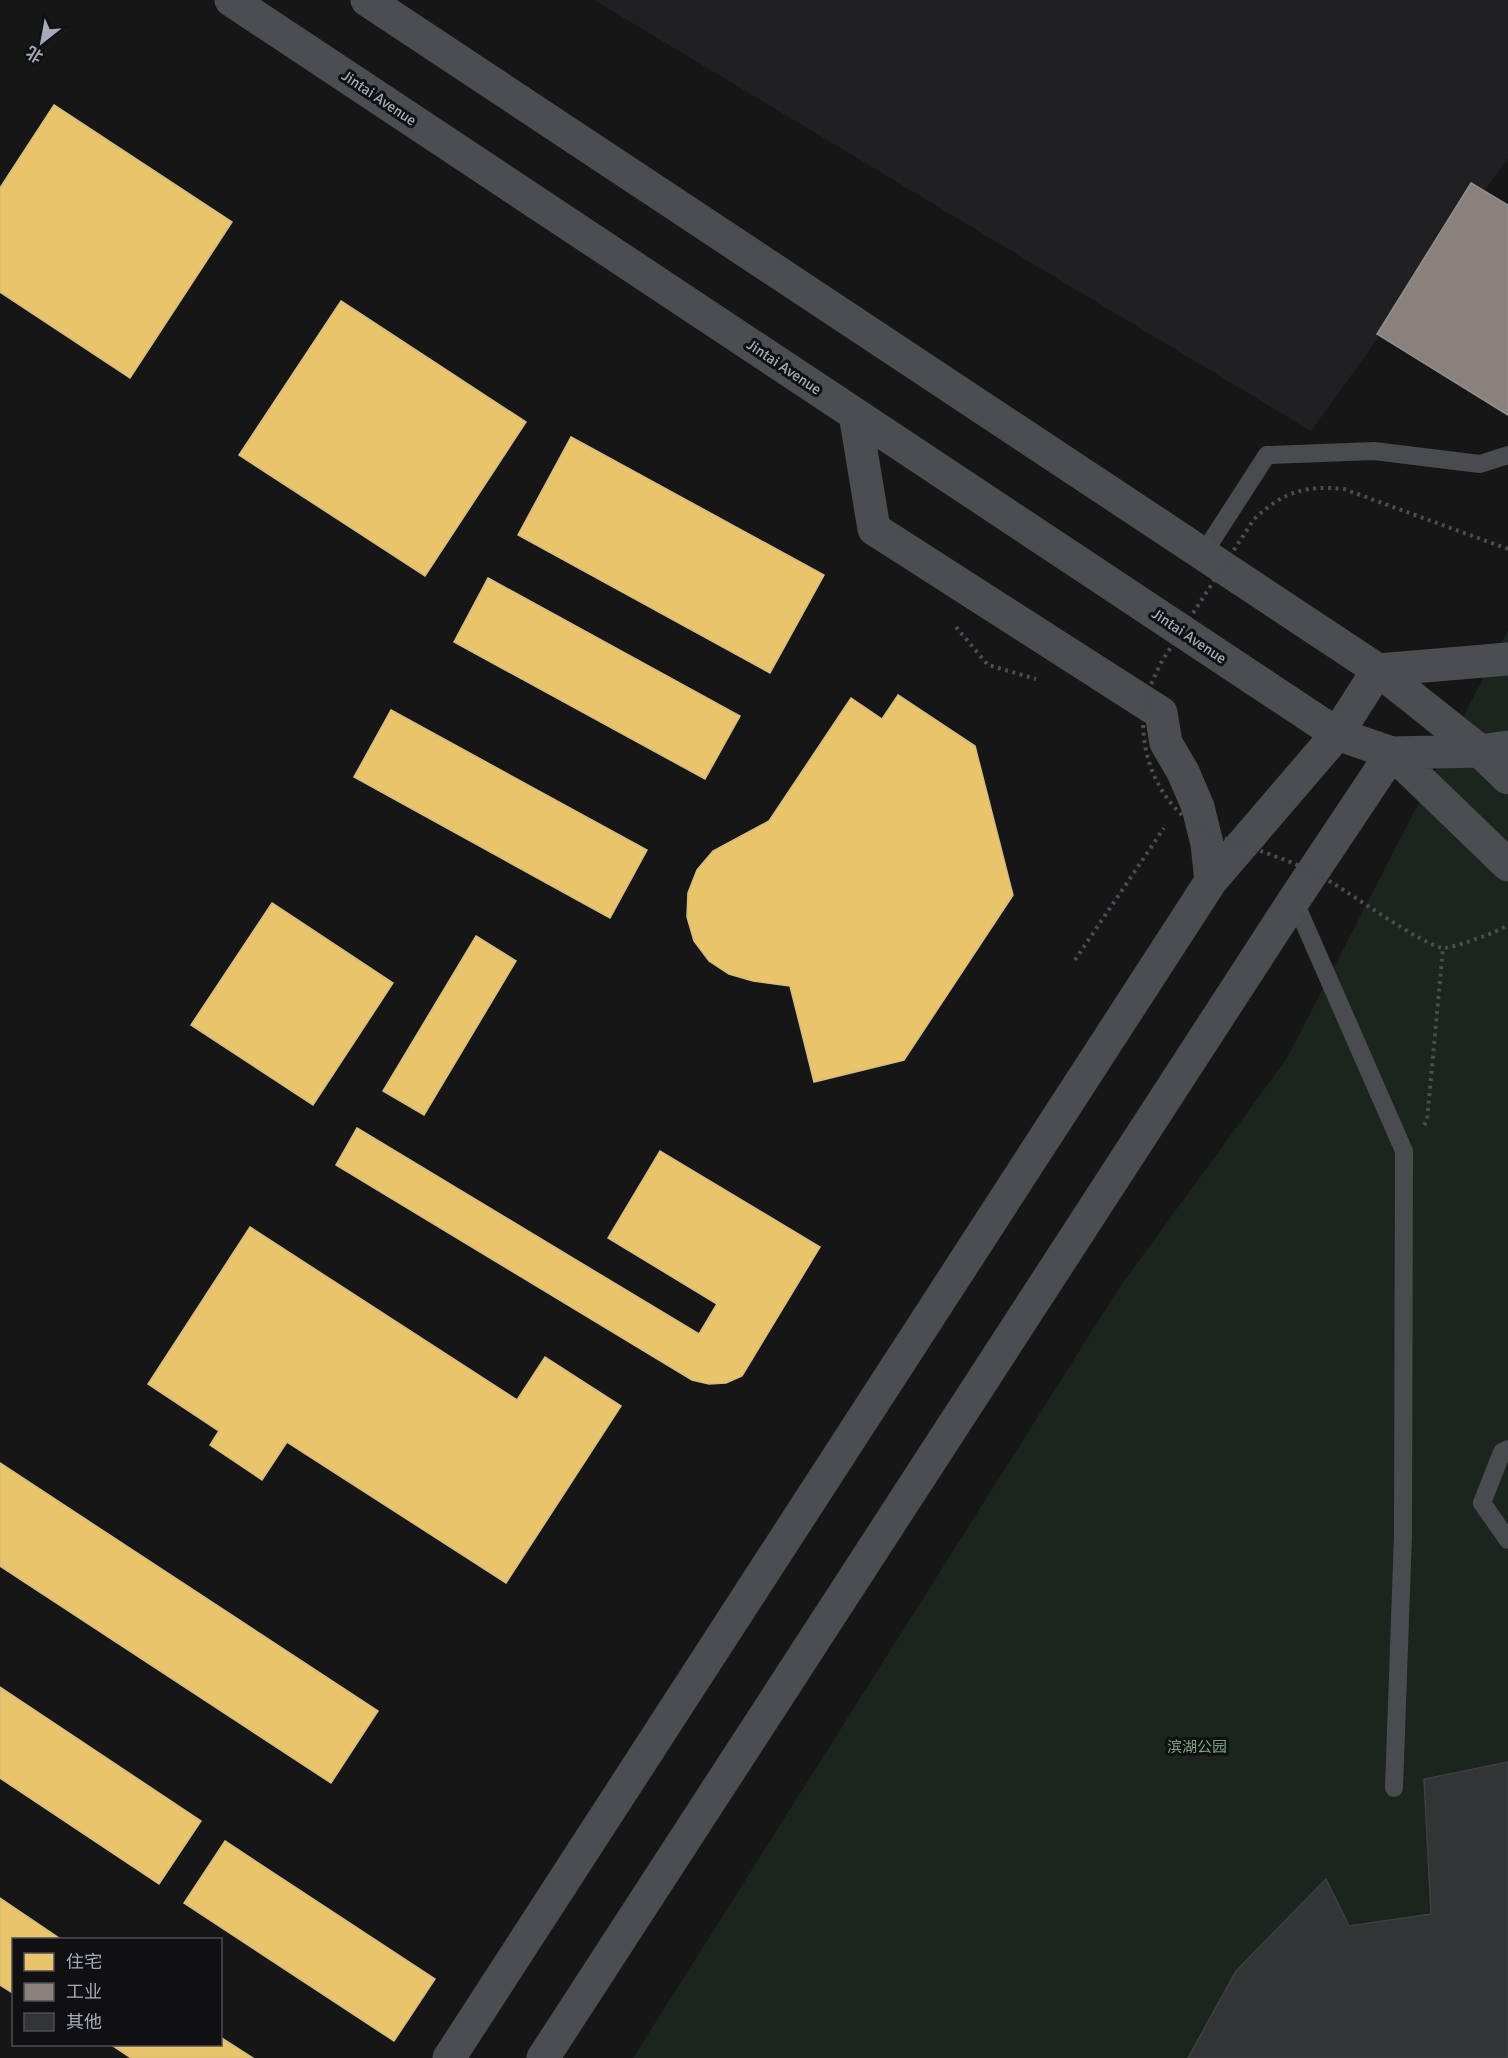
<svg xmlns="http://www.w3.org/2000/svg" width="1508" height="2058" font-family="Signika,'Noto Sans SC',sans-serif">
  <rect width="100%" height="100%" fill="#161616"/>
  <path fill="#202022" d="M594,0H1508V158L1311,431Z"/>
  <path fill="#1b241d" d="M1508,630V2058H633L1119,1288L1287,1058Z"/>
  <path fill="#e9c46a" stroke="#d5bc82" stroke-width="1.5" d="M54,105L232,222L130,378L0,292V188Z
    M341,301L526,422L425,576L239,455Z
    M571,437L824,575L770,673L518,535Z
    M488,578L740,716L705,779L454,642Z
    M898,695L975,746L1013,895L904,1060L814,1082L790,986L753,981L729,974L709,961L694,941L687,917L688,893L697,870L713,851L769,821L851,698L882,719Z
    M391,710L647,850L610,918L354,777Z
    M272,903L393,983L313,1105L191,1025Z
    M476,936L516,961L424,1115L383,1091Z
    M357,1128L699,1334L717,1304L608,1238L660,1151L820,1247L742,1376L726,1383L709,1384L692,1380L336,1165Z
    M250,1227L517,1400L545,1357L621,1406L506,1583L287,1442L262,1480L210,1445L219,1431L148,1384Z
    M0,1463L378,1711L331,1783L0,1566Z
    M0,1687L201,1821L159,1884L0,1778Z
    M225,1841L435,1979L394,2041L184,1903Z
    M0,1898L62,1940H14V1994L0,1985Z
    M220,2037L253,2058H131L110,2044H220Z"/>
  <path fill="#8a817c" stroke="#928d8e" stroke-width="1.5" d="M1471,183L1508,205V415L1377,334Z"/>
  <path fill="#333436" stroke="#3e3f43" stroke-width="1.5" d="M1508,1762V2058H1188L1236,1971L1326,1879L1349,1926L1431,1914L1424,1779Z"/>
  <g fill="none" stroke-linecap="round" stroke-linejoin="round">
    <path stroke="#4b4c51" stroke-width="4" stroke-dasharray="3 4.5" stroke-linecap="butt" d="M956,627L988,665L1036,679
      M1075,960L1164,828
      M1424,1125L1427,1121L1443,948"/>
    <path stroke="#4a4b4f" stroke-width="18" d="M1203,554L1267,455L1374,451L1480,464L1508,455
      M1294,900L1404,1151L1403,1535L1394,1788
      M1508,1449L1502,1452L1482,1503L1508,1540"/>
    <path stroke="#4c4d51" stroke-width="33" d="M231,0L1337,734L1392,753L1480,751L1508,747
      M367,0L1378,670L1480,751L1508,778
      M855,414L874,529L1161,713L1166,743L1183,772L1198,807L1207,844L1211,881
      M1378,670L1508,659
      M1392,753L1508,865
      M449,2058L1211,881L1337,734L1378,670
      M543,2058L1294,900L1392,753"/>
    <path stroke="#4b4c51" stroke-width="4" stroke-dasharray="3 4.5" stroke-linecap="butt" d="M1508,549L1344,489C1305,485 1283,492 1254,519L1162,661C1154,677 1146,693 1144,712C1139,754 1159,802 1196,826C1204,832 1216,835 1225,838C1256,850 1290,860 1319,875C1342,887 1426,948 1444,948C1456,947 1498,932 1508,925"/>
  </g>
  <g text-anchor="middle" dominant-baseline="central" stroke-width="6" stroke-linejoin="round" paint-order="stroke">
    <g font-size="15" fill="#a5aab9" stroke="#101012">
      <text transform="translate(379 98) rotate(34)">Jintai Avenue</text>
      <text transform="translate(784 367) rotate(34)">Jintai Avenue</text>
      <text transform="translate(1189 636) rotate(34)">Jintai Avenue</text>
    </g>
    <g font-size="15" fill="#7aa67f" stroke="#101012">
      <text x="1197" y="1747">滨湖公园</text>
    </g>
  </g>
  <rect x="12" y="1938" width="210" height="108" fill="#101012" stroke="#4c4e55" stroke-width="1.5"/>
  <rect x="24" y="1953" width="30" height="18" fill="#e9c46a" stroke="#4c4e55" stroke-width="1.5"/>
  <text x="66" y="1968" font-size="18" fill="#a5aab9">住宅</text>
  <rect x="24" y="1983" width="30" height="18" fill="#8a817c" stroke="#4c4e55" stroke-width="1.5"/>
  <text x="66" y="1998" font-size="18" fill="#a5aab9">工业</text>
  <rect x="24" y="2013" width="30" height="18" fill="#333436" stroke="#4c4e55" stroke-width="1.5"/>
  <text x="66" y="2028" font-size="18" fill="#a5aab9">其他</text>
  <g transform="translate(42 42) rotate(211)" stroke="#101012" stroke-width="4.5" paint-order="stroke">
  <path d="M0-4.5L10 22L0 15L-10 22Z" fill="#a5aab9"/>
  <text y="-9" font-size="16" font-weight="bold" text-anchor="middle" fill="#a5aab9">北</text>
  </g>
</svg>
